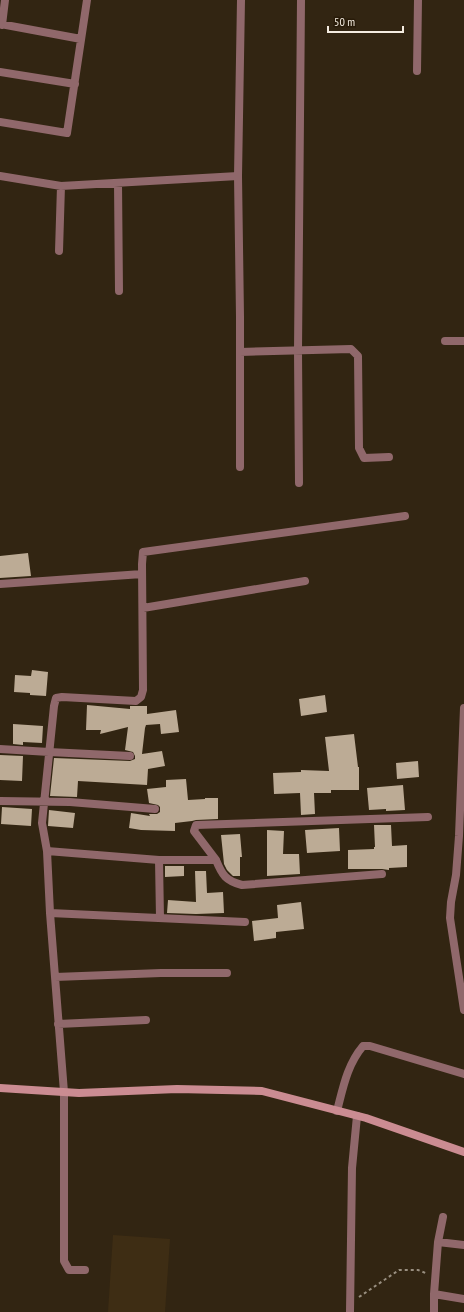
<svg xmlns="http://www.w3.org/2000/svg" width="464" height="1312" font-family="'PT Sans Narrow',sans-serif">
  <rect width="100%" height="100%" fill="#322512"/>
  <path fill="#3e2d14" d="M113,1235L170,1239L165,1312H108Z"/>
  <path fill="#bcab95" d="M28,553L31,576L0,578V556Z
    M32,670L48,672L46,696L30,695V693L14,692L15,675L31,676Z
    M325,695L327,712L301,716L299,699Z
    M87,705L130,709V706H147V714L176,710L179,732L161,734L160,724L146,725L145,728L142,754L162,751L165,766L148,769L147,785L78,781L77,797L50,796L54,758L130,761L135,759V756L133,752L125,750L128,727L100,734L101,730H86Z
    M13,724L43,726L42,743L23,742V745L13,744Z
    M354,734L358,767H359V790H331V793H314L315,814L301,815L300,793L274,794L273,773L301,772V770L329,771L325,737Z
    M0,755L23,756L22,781L0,780Z
    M418,761L419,777L397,779L396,763Z
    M186,779L188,800L205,799V798H218V819L196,820L192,821L175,823V831L141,830L129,828L131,813L150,816L149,814H157L160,812V807L158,805L149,803L147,789L166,787V780Z
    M403,785L405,810L386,811V809L369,810L367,788Z
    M2,807L32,809L31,826L1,824Z
    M49,810L75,813L73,828L48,826Z
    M374,825H391L392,846L407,845V867L389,868V870L382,869H348V850L374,849V847H375Z
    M339,828L340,851L307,853L305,830Z
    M267,830L284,831L283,854H299L300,874L267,876Z
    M240,834L242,857H240V876H233L227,870L224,864L221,835Z
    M165,866H184V876L165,877Z
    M195,871H206L207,893L223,892L224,913L196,914L167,913L168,900L196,902Z
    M301,902L304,929L276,932V938L254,941L252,921L278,918L277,905Z"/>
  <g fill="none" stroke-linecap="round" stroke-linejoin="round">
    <path stroke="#998f80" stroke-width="2" stroke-dasharray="3 3" stroke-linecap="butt" d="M359,1297L399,1270H418L428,1274"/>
    <path stroke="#90686b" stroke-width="8" d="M0,24L81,39
      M2,25L5,0
      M417,71L418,0
      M0,72L75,84
      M0,122L67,133L87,0
      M0,176L61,186L238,176
      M118,183L119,291
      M59,251L61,186
      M445,341H464
      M240,352L351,349L358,356L359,448L364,458L389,457
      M240,467V316L238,176L241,0
      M299,483L298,351L301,0
      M0,584L142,574
      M143,608L305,581
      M464,708L459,836L456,875L451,902L450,918L464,1010
      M0,749L49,752L130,756
      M0,801L70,802L155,809
      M47,851L159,860H216C222,875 226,881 242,885L382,874
      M159,860L160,918
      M216,860L194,831L196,825L428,817
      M50,913L245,922
      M55,977L161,973H227
      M58,1024L146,1020
      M337,1111C343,1088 347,1065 363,1046H370L464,1074
      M443,1217L438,1242L464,1245
      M85,1270H69L64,1261V1092L50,913L47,851L42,823L54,706L56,698L62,697L136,701L141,697L143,690L142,564L143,552L405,516
      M434,1294L464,1299
      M350,1312L352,1168L357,1116
      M434,1312V1294L438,1242"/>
    <path stroke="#cb8c92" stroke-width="8" d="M0,1088L79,1093L177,1089L262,1091L366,1118L464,1152"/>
  </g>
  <path d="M328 26v6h75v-6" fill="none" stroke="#f4ece0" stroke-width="2"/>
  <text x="334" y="26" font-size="12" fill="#f4ece0" stroke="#281b09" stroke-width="3" paint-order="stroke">50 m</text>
</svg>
